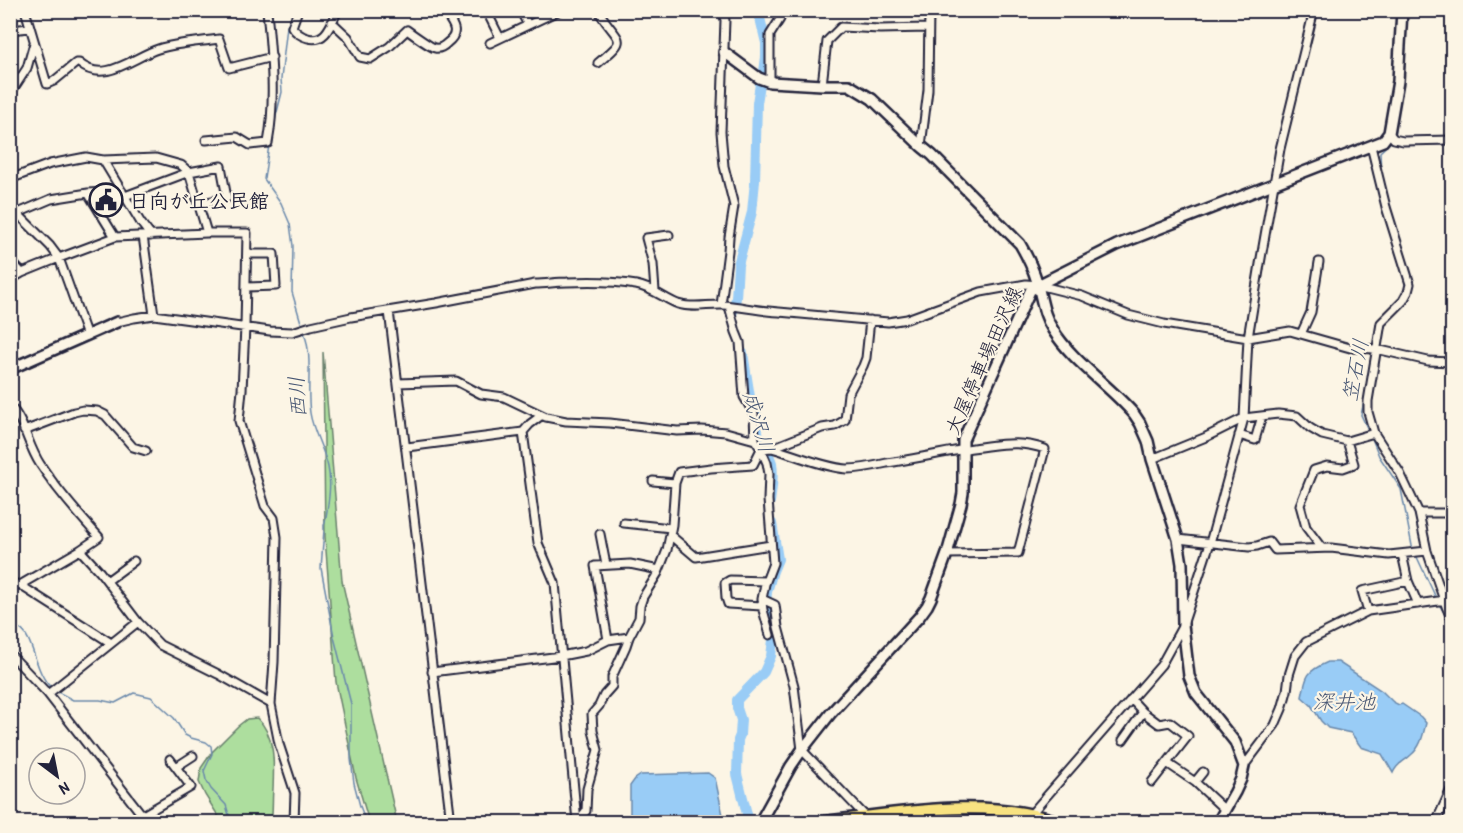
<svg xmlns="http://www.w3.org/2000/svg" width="1463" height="833" font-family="'Patrick Hand','Klee One',sans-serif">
  <rect width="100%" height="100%" fill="#fcf5e5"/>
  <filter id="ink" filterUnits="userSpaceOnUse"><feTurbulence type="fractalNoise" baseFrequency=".0167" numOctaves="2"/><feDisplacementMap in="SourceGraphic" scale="12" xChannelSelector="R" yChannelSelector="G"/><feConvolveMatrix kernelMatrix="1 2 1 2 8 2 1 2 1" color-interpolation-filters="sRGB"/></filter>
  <g filter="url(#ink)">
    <path fill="#adde9e" stroke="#68806c" stroke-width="1.5" d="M323,352L342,581L397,822H369L356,778L336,682L325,537Z
      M257,718C276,736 274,765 273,789C272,800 273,812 271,822H222L205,795L199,782L201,768L212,752L238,726L247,719Z"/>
    <path fill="#99ccf6" stroke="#6988ab" stroke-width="1.5" d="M1328,662H1338L1382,691L1393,702L1399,705L1402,704L1421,717L1426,723C1423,735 1421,747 1411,755C1403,763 1398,762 1393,773L1382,754L1361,747L1351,733L1328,728L1321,721L1311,705L1302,697C1306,675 1307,671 1328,662Z
      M708,773L715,778L723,815L722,820L707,822H630V786L635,779L641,775Z"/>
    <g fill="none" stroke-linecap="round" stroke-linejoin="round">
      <path stroke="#6988ab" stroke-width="1.5" d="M1397,10V18
        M273,128L282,92L281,79L287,26L294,10
        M1395,136L1398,108
        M269,145L264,179L281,203L290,224L293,246L292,292L302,326
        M1381,174L1380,152L1393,140
        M1405,291V281
        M303,330C314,357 306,385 310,413C313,432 324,449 328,467C332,485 328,505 325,523L324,525V530L321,568L334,637L351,704V759L354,783L360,806L366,822
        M1367,388L1361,415L1369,432
        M1371,436L1379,456L1401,489L1412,546L1414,551
        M1416,555L1437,600
        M1439,604L1452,626
        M10,626C14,627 17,627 20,629C34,637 35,675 52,688
        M56,691L73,700H100L115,703L134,693L151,697L174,718L185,735L191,738L206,742L211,746L212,754L204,771L206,780L211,789L226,805L231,822"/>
      <path stroke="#99ccf6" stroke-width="10" d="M732,315L736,298L738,265L752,212L755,181L757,103L760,84L764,72L766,57V43L758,10
        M743,353L750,397L757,407C756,416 756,427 759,436C763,445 769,453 772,463C774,475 772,489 770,502
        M749,822L737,774L738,740L740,735L741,720L737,708V700L764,672L771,656L773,640L766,606L767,592L773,571L778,559L772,523"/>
      <g stroke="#22223b" stroke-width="11">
        <path id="street" d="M25,10L47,84L54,81L76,63H79C104,85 133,57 158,49C177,43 199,42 219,39L229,68L272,57
          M298,10L292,27C296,33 300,36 308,38C326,43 331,24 338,10
          M497,10L489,16L500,38
          M520,10L528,25
          M332,22L348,37L360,57L370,59L389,47L407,30C411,33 432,48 435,48C440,49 444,46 447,43C462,32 451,22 443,10
          M10,30L30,28
          M490,43L560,10
          M598,63C629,37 620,44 601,15L602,10
          M770,82V35L780,19L779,10
          M822,85L827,41L841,27L880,29L928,28
          M10,94L27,68L34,43
          M1389,133L1394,139L1403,141L1452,140
          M206,140L237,137L250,145L268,143C276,99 271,55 267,10
          M921,146L928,90L929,10
          M1371,146L1386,207L1410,284L1408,292L1403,301L1381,323L1368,401V412L1374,433L1400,473L1419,513L1427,551L1446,606L1452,620
          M103,160L141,223L151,236
          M10,179L50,164L86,157L103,160L156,158L181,165L189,172L207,233
          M88,193L115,237
          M125,196L189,172L221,166L227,198L198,204
          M10,206L50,246L59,258L87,336
          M18,213L51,199L88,193L122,191
          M143,236L154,315
          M10,260L22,273
          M10,280L22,273L59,258L115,237L207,233H247L245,327L242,390L239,421L265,506L274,518L277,537L274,662L271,704L279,744L295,793L294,822
          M246,287L276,286L274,254H247
          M655,291L653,264L646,238L669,235
          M721,305L728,251L729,237L734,206L724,166L721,132L725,20L722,10
          M729,306L736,332L740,342L744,397L754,414L755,440L761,449L767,463L769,474L768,500L773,563L765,584L762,599L775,605L778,627L794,686L802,750L871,822
          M389,311L451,822
          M117,322L134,318L154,315L270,331L292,332L311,326L351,317L436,303L535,284C546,284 556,282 567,282C590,281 614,281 636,285C653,288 663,298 678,304C694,309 708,304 724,305C743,307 760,311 779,312L888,322L907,319L981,292L1026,284L1038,285L1082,296L1128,315L1164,324L1248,338L1290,331L1350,348L1376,349L1428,361L1452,362
          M1301,334L1311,312L1319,262
          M398,383L456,381L481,394L504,397L546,417L566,421L610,423L677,431L702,430L726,432L755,440
          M10,406C25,422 28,446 40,464C57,490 78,514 99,537L80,550L20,585
          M24,431L74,412L83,410L97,411L105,415L133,447L146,451
          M523,432L530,424L542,415
          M1239,435L1255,440L1262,416
          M407,447L523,432L538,543L555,583L577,822
          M772,448C792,454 826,468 847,469C860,469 874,466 887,463C921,458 953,450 987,446C1009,443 1024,442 1045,449L1018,553L947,554
          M761,449L772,448L822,428L835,426L845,420L848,394L863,366L866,358L870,320
          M1152,459L1206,437L1244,418L1278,414L1297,416L1310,428L1322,435L1347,441L1374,433
          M653,481L675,483
          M1419,513H1452
          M624,523L671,528
          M600,534L606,565
          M670,535L696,557L771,545
          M1178,539L1249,547L1257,546L1269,542L1275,550L1331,548L1389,555L1427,551
          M1321,547L1306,527L1300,505L1314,470L1327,466L1343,468L1354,464L1347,441
          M80,550L100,572L138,622L160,645L218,674L271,704
          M1402,554L1408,581L1418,604
          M107,581L134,561
          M10,582L20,585L111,643
          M762,603L763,610L770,635
          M762,606L728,604L726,598L725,583L730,580L766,581
          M1368,611L1362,591L1408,581
          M608,640L595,566L630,564L659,570
          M10,654L48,694L139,811L151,822
          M432,672L561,656L586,651L608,640L629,637
          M48,694L138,622
          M1131,699L1143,712L1159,724L1170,722L1188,736L1152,782
          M1123,740L1143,712
          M1167,763L1195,782L1225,810
          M1244,766L1275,725L1282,709L1287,691L1289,675L1295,656L1306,642L1368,611L1452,599
          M176,767L193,756
          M1195,782L1203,772
          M143,815L191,787L170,759
          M577,822L586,811L587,789L598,750L593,731L592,714L599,706L604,695L612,686V677L626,646L629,637L639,618L640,606L643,597L658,573L667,550L672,525L675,483L679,472L711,468L753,465L761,449
          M1024,822L1161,665L1183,625L1210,543L1244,418L1248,338L1260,264L1280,149L1314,10
          M1436,822L1452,787"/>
      </g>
      <g stroke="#22223b" stroke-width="14">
        <path id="secondary" d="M724,52L759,78L770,82L822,85H849L872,99L921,146L932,155L1020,244C1027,256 1033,268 1037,282C1042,299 1043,315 1053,330C1072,361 1110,386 1134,414L1140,423L1148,441L1152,459L1178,539L1182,564L1183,625L1189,676L1196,693L1235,742L1244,766L1241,779L1235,792L1218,822
          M10,369L117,322
          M760,822L791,766L802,750L831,713L919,617L927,606L931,598L947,554L961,504L963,493V440L1030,291L1038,285L1117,245L1383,141L1389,133L1398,81L1402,10"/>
      </g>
      <g stroke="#22223b" stroke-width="15">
        <path id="primary" d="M825,822C904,813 982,796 1059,822"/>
      </g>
      <use href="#street" stroke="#fcf5e5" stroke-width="7"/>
      <use href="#secondary" stroke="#fcf5e5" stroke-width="9"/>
      <use href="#primary" stroke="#f8e281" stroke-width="10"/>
    </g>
  </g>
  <defs>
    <g id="civic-ring" transform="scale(1.725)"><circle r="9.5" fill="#fcf5e5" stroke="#22223b" stroke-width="1.5"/><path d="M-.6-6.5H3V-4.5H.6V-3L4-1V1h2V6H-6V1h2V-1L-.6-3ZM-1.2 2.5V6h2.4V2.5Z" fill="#22223b"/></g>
  </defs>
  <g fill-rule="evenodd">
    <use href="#civic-ring" x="106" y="200"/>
  </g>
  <g text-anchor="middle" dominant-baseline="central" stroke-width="4.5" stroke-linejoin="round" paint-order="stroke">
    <g font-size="20" font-weight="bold" fill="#22223b" stroke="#fcf5e5" text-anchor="start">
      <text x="129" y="200">日向が丘公民館</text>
    </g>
    <g font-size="20" fill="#22223b" stroke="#fcf5e5">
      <text transform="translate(983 360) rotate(-66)">大屋停車場田沢線</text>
    </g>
    <g font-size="21" font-style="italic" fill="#465573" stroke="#fcf5e5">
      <text transform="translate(1355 370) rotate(-79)">笠石川</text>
      <text transform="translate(297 397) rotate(-94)">西川</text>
      <text transform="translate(759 422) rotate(74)">成沢川</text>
      <text x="1344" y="701">深井池</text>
    </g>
  </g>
  <rect width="1463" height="833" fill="none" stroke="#fcf5e5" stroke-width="36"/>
  <rect x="18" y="18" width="1427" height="797" fill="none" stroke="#22223b" stroke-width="2" filter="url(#ink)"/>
  <g transform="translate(57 776) rotate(148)"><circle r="28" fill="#fcf5e5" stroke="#a5a1a1" stroke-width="1.5"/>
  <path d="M0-4.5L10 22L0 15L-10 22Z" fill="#22223b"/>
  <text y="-9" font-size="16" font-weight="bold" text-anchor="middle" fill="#22223b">N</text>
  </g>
</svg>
